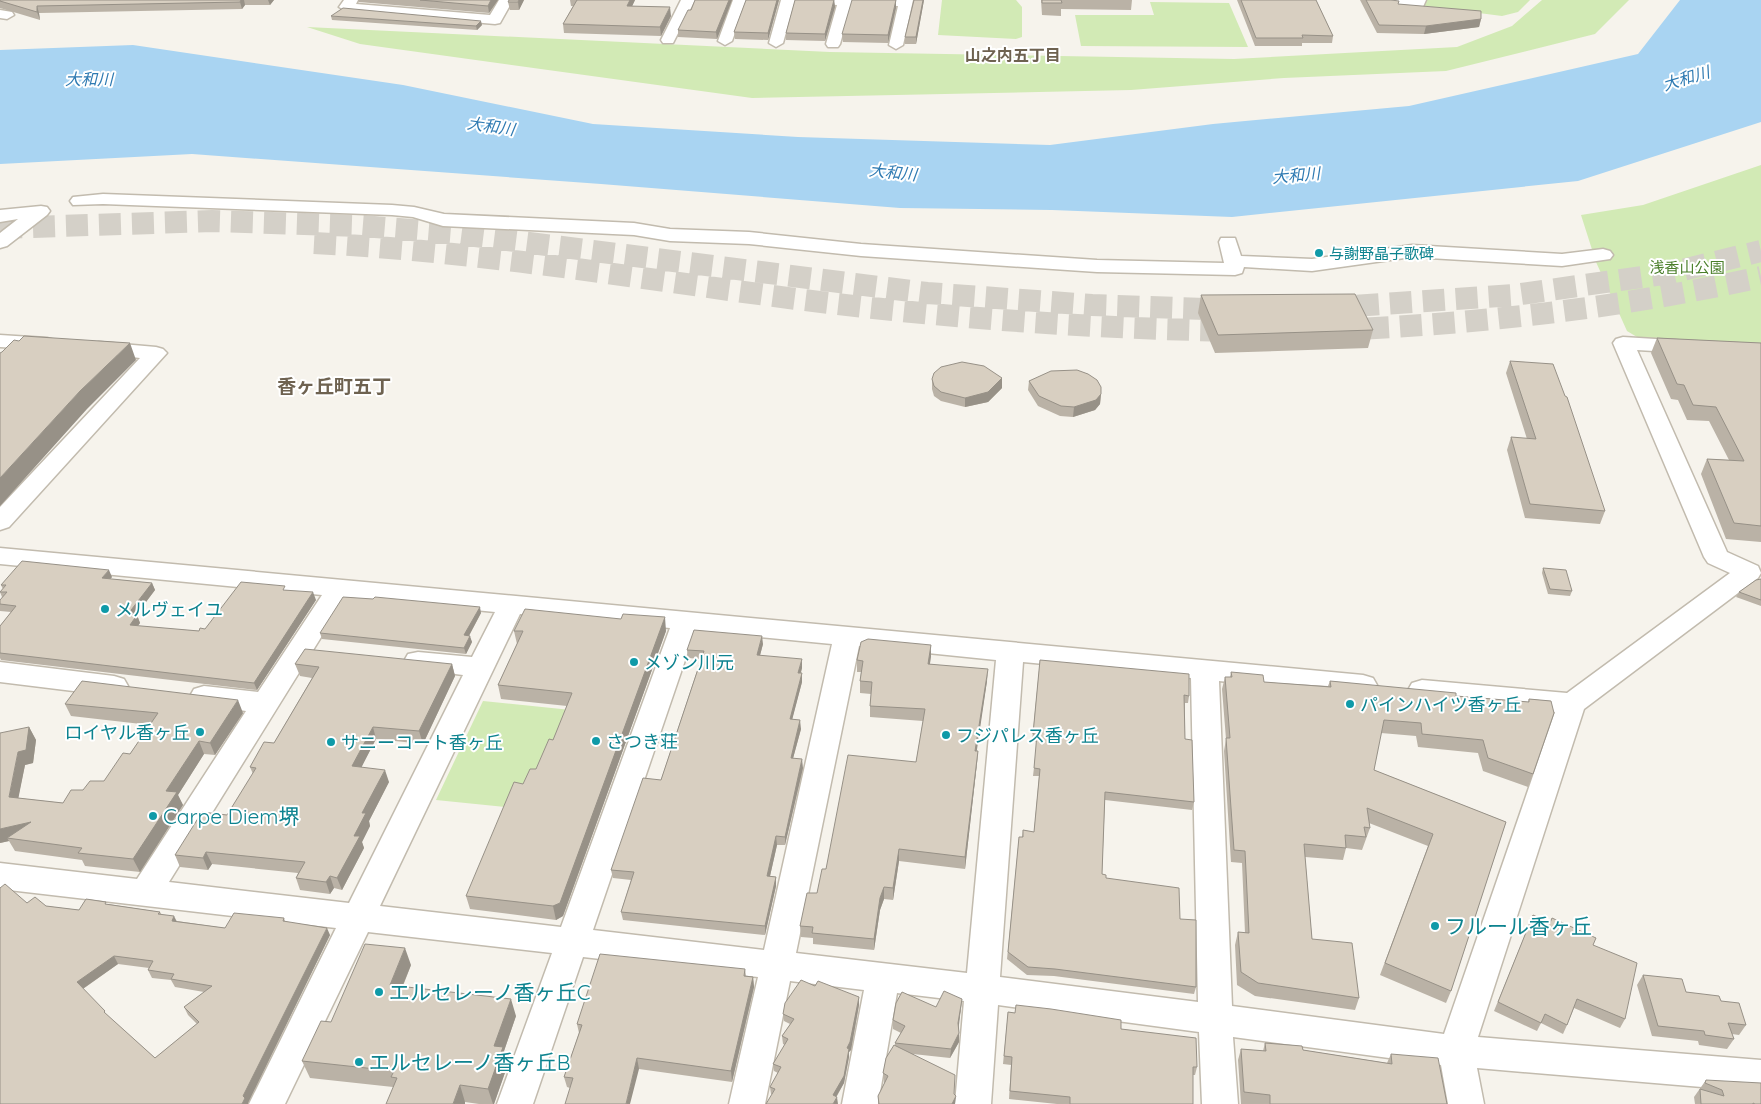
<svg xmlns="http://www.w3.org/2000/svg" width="1761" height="1104" font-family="Quicksand,'Noto Sans JP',sans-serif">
  <rect width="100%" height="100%" fill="#f6f3ec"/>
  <path fill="#d2eab5" d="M942,0H1016L1022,7V37L1016,39L938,35Z
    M1424,0H1530L1518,12L1502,16L1425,6Z
    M1542,0H1629L1595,34L1446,71L1284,78L1131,90L752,98L360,44L307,27L830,52L1234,59L1457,47L1512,26Z
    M1150,2L1229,3L1248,47L1081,46L1075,15H1154Z
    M1761,165V346L1637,337L1627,331L1596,262L1581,215L1643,205Z
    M483,701L571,710L514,808L436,800Z"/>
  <path fill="#a9d4f2" d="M1680,0H1761V122L1578,181L1232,217L1052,210L900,208L601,184L192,154L0,164V50L133,45L403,85L593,124L798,137L1050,145L1213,124L1409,106L1638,54Z"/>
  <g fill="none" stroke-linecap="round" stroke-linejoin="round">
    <path stroke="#d4d0c8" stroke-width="22" stroke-dasharray="22 11" stroke-linecap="butt" d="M0,228L212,221L362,226L459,234L927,293L1092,305L1236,310
      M314,243C479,251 640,279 804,300C950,318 1097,329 1244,331
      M1324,308L1514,295L1670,273L1761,251
      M1334,330C1478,324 1620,308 1761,277"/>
    <g stroke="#c2bbae" stroke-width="3">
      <path id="minor" d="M344,0H358L356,4L490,15L499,0H513L500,23L495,24L346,11L339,7Z
        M681,0H695L673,43H663L661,40Z
        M733,0H747L732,41L725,45L718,41Z
        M781,0H795L783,43L776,47L769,43Z
        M814,0H913L903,45L896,49L889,45L898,6L851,5L840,44L838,47H828L826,44L837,5L821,4Z
        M1370,0H1426L1422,9L1417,10L1377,4Z
        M0,10L12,12L14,15L7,19L0,18Z
        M103,194L392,205L414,207L444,214L634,223L670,229L749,232L861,244L1097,260L1224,263L1219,242L1221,238H1235L1241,256L1312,259L1412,245L1562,254L1603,249L1610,251L1613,255L1610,259L1562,266L1412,257L1312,271L1244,267L1242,273L1235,275L1097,272L861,256L749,244L670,241L634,235L443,226L413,217L392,215L103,204L73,205L70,201L73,197Z
        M41,206L47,207L50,211L47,215L7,246L0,248V233L18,219L0,222V210Z
        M0,335L47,338L54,340L57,344L54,348L47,350L0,347Z
        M1623,337L1688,341L1695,343L1698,347L1695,351L1688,353L1637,350L1727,552L1758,566L1761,573L1758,578L1584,709L1478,1037L1761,1060V1092L1477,1068L1484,1104H1448L1441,1065L1233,1037L1238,1104H1202L1199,1032L998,1005L991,1104H955L964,1001L897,993L878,1104H842L864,990L790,981L765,1104H729L758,977L583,957L533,1104H497L552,953L368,932L285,1104H249L336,928L0,889V863L137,879L246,711L194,703L190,696L194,689L204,686L258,692L322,595L0,564V548L1363,675L1373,678L1377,685L1373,692L1363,695L1219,681L1232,1006L1444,1034L1555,712L1422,700L1412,697L1408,690L1412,683L1422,680L1567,693L1730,573L1708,563L1704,557L1613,343L1616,339ZM346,597L495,612L472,657L418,652L408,654L404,661L408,668L463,675L349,903L169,882ZM520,614L670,628L561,927L380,906ZM695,631L832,644L764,950L593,930ZM859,646L996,660L967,973L796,953ZM1023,662L1191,678L1198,1002L1000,977Z
        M99,342L156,347L163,349L167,353L9,527L0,530V507L140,358L92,352L89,348L92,344Z
        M0,662L114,676L124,679L128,686L124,693L114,696L0,682Z"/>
    </g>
    <use href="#minor" fill="#fff" fill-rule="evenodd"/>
  </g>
  <path fill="#bab2a6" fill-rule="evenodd" d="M0,0H274L270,5H245L242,9L39,13L40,20L0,8V9Z
    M358,0H498L489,13L359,2Z
    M524,0L519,10H510L508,2Z
    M570,0H635L632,6L671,16L661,36L564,33L563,24L573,6H571Z
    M732,0L717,39L678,37V30L691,10Z
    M746,0H779L768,40L735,39L734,32Z
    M834,0L835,7L825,41L786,40V33Z
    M896,0V8L888,43L843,42L842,34Z
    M924,0L916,44H905V37Z
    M1041,0H1132L1131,10L1061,9V16L1042,15Z
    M1237,0H1316L1333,36L1332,43H1302V46H1255Z
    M1360,0H1391L1398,4L1481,19L1479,27L1424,34L1377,33Z
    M331,16L482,25L477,30L332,20Z
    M1201,295L1373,330L1368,348L1215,353L1198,313Z
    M1657,338L1761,343V542L1726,539L1701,474L1707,459L1729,460L1709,421L1687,420L1678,400L1671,399L1651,353Z
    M1510,361L1605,511L1600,524L1525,518L1507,450L1511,437L1527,439L1506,373Z
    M932,379L1002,388L988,402L965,407L941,401L934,396L932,389Z
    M1029,381L1101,394L1100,404L1095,410L1073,417L1060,416L1038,406L1028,390Z
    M1543,568L1572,591L1570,596L1548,594L1542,573Z
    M112,577L110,579L152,583L155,590L136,615H137L140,623L138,626L199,631L205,629L286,590L316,600L257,690L1,660L0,658V626L11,612L0,611V604L2,597L0,592L3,589L1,585Z
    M1761,579V606L1736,597L1739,592Z
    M481,613L469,636L472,642L466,654L322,639L320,633Z
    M514,631H666L563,916L556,920L470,909L466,896L523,784L536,769L553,740L567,706L501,699L498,685L517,644Z
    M763,644L760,655L802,668L801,673L802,682L792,719L801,729L793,758L803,768L785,845H777L770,876L776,877V886L765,935L623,920L621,912L631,880L613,878L611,870L661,780L701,659L688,658L687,650Z
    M931,645L930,664L987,681L976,751H978L977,763L965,869L899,861L893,900L884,899L880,910L874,950L813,944V938L801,937L800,926L817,893L826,869L916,762L923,721L870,717V706L871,694L860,693V681L861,672H857V660Z
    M1040,660L1189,696L1188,703H1185V739L1194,802L1192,810L1105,800L1102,874L1106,878L1180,919L1196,987L1194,994L1054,976L1027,975L1007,959L1019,837H1022L1023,830L1034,832L1039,776H1033L1037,742L1032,741Z
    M295,664H452L455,676L423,744L376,739L361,767L389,782L369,821L370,826L362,842L364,848L342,890L334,888L330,894L300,890L296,878L298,873L212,864L208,870L180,867L175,855L227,815L253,774L250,767L274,743L312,678L300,676Z
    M1231,672L1264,682L1328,686L1330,681L1456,696L1528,702L1529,699L1551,701L1533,774L1528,787L1483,771L1478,753L1418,747L1416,736L1381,733L1374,770L1506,822L1451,991L1446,1003L1380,975L1428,846L1369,823L1370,828L1362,850L1346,848L1343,860L1305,857L1312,939L1359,998L1355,1010L1255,996L1237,985L1235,945L1238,932L1245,933L1242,863L1231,862L1224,751L1226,739L1222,689L1225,677H1230Z
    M65,704L243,713L215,755L204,754L178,795L183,805L140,872L85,866L82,860L15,851L9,841L0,843L29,727L36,740L33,763L25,765L18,798L63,803L83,790L104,781L130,754L150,725L71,716Z
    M27,903L46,906L79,910L108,904L160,912L162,915L177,921L225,928L284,918L285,921L330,935L248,1103L0,1104ZM118,964L149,968L148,970L152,978L171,980L175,987L204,992L184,1007L188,1015L197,1024L155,1058L109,1017L83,989Z
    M1533,915L1593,945L1625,1019L1620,1028L1574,1008L1567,1025L1563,1034L1541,1023L1537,1031L1494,1011Z
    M411,965L403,986L516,1016L504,1051L508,1064L494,1104H479L465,1102L393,1087L310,1078L302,1061L331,1022Z
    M745,969L746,976L753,977L754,987L732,1082L639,1069L570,1088L567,1087L564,1077L579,1033L577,1024Z
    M1643,975L1686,992L1721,1001L1746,1025L1739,1035L1732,1034L1734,1039L1727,1049L1699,1045L1698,1041L1652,1036L1637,985Z
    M962,999L961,1008L958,1027L959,1042L950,1058L913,1054L954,1094L955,1104H878V1096L884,1084L883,1073L895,1045V1043L901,1033L893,1029V1020Z
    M859,1005L851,1050L849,1052V1057L844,1083L837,1096L771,1094L770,1087L778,1073L774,1071L773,1064L785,1045L783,1044L782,1036L790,1024L784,1021L783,1014Z
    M1008,1012L1121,1029L1197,1067L1195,1075H1193V1104H1057L1009,1099L1011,1065L1003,1064Z
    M1265,1043L1303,1050L1387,1063L1391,1054L1447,1104H1241L1238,1060L1241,1049L1263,1051Z
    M1706,1080L1761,1104H1695L1694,1097Z"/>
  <path fill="#979187" d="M241,0H244L245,5L242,9L240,2Z
    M268,0H274L270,5Z
    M491,0H498L489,13L488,6Z
    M519,0H524L519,10L518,2Z
    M630,0H635L628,15L627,6Z
    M729,0H732L717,39L716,32Z
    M777,0H779L768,40V33Z
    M834,0L835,7L825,41V34Z
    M896,0V8L888,43V35Z
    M923,0H924L916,44V37Z
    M37,6L39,13L40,20L37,12Z
    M670,7L671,16L661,36L660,27Z
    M1481,19L1479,27L1424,34L1426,26Z
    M481,21L482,25L477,30L476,26Z
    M130,343L136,360L87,409L0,506V478L80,391Z
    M1002,378V388L988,402L965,407V398Z
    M1101,394L1100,404L1095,410L1073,417L1074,407Z
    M109,570L112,577L105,585L102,578Z
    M152,583L155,590L131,622L128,614Z
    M313,592L316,600L257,690L254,683Z
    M480,607L481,613L466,641L464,635Z
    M137,615L140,623L133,632L130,625Z
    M665,617L666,631L563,916L556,920L553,906Z
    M470,636L472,642L466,654L464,648Z
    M762,636L763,644L758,663L757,655Z
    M931,645V657L928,675V664Z
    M802,659V668L798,681V673Z
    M452,664L455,676L423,744L419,731Z
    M988,669L987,681L975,763V751Z
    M802,673V682L790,728V719Z
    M238,700L243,713L215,755L210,743Z
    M800,720L801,729L791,766V758Z
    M29,727L36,740L33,763L25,765L16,810L9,797L18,752Z
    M373,727L376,739L356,778L352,766Z
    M199,741L204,754L178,795L183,805L140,872L133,859L166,791Z
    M978,751L977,763L965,869V857Z
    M802,759L803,768L785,845V837Z
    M385,770L389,782L369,821L370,826L362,842L364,848L342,890L337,878L362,813Z
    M31,822L7,838L9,841L0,843V829Z
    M776,836L777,845L768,885L767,876Z
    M899,849V861L893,900V888Z
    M206,852L212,864L208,870L203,858Z
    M330,876L334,888L330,894L326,882Z
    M776,877V886L765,935V926Z
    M884,887V899L880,910L874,950V939L880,898Z
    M174,916L178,924L172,921Z
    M327,928L330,935L248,1103V1104H242L243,1096Z
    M405,948L411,965L396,1002L390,985Z
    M114,956L118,964L81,990L77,982Z
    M753,977L754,987L732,1082L731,1071Z
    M859,997V1005L851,1050L849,1052V1057L844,1083L833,1102V1095L847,1048Z
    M511,999L516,1016L504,1051L508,1064L494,1104H493L488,1089L494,1046Z
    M962,999L961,1008L958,1033V1023Z
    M959,1033V1042L950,1058L951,1049Z
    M637,1058L639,1069L630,1104H626Z
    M460,1085L465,1102V1104H453Z
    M956,1096L955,1104H952L953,1100Z
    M837,1097L838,1104H833Z"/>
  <path fill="#d8cfc1" stroke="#979187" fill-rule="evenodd" d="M0,0H241L240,2L37,6V12L0,1Z
    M420,0H491L488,6Z
    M509,0H519L518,2H508Z
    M577,0H630L627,6L670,7L660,27L563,24Z
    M695,0H729L716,32L678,30L688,10H691Z
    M746,0H777L768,33L734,32Z
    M795,0H834L825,34L786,33Z
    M852,0H896L888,35L842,34Z
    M914,0H923L916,37H905Z
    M1042,0H1061L1062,3H1042Z
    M1241,0H1316L1333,36L1302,35L1303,38H1256Z
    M1366,0H1391L1399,1L1398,4L1481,11V19L1426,26L1379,25Z
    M343,8L481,21L476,26L331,16Z
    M1355,294L1373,330L1218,335L1201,295Z
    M24,336L130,343L80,391L0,478V353L2,352L14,340L19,341Z
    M1657,338L1761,343V526L1734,523L1707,459L1744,461L1716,407L1693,405L1684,385L1677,384Z
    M1510,361L1553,364L1565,396L1567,397L1605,511L1530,504L1511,437L1536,439Z
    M962,362L984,366L1002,378L988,392L965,398L941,392L934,386L932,379L934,373L941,367Z
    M1077,370L1088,374L1097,380L1101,387V394L1096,400L1074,407L1061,406L1039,396L1029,381L1051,371Z
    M22,561L109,570L102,578L152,583L128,614L137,615L130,625L199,631L200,628L205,629L241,582L285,586L283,590L313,592L254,683L0,653V626L16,606L0,604V600L7,592H0L6,585H1Z
    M1543,568L1566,570L1572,591L1550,589Z
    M1761,579V600L1739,592L1756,580Z
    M343,597L373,599L375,597L480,607L464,635L470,636L464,648L320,633Z
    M525,609L621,619L623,614L665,617L560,903L553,906L466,896L514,782L523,784L530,769H536L549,739L553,740L572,693L498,685L523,631H514Z
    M694,630L762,636L757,655L802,659L798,673H802L790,719L800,720L791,758L802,759L785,837L776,836L767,876L776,877L765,926L621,912L634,872L611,870L643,778L661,780L704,651L687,650Z
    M868,639L931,645L928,664L988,669L975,751H978L965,857L899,849L893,888L884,887L880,898L874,939L812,933L813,927L800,926L807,893H817L822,869H826L848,755L916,762L925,709L870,706L872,682L860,681L863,661L857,660L861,642Z
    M305,649L452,664L419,731L373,727L352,766L385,770L362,813H366L354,836H360L337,878L330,876L326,882L296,878L305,862L206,852L203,858L175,855L202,812L227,815L256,768L250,767L264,742L274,743L319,667L295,664Z
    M1040,660L1189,674V696L1184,695L1185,739L1192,740L1194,802L1105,792L1102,874L1106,875V878L1179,888L1180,919L1196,920V987L1055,969L1028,967L1008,952L1019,837H1023V830L1034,832L1040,769L1034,768L1037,734H1033Z
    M1231,672L1263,675L1264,682L1331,687L1330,681L1456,693V696L1529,702V699L1551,701L1554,713L1533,774L1488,758L1483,740L1422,734L1421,723L1384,720L1374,770L1506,822L1451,991L1385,963L1433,834L1367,808L1370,828L1364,827L1366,837L1345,835L1346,848L1304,844L1312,939L1352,943L1359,998L1258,983L1241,972L1238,932L1249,933L1245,851L1234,850L1226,738H1230L1225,677H1232Z
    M82,681L238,700L210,743L199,741L166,791L177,792L133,859L78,853L82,848L7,838L31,822L0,829V733L29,727L26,750L18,752L9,797L63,803L71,790H83L90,781H104L123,753L130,754L158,713L65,704Z
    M5,884L27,903L35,897L46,906L79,910L86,899L106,902L105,904L160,912L158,914L174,916L172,921L225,928L234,913L284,918L283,921L327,928L243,1096L245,1098L242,1104H0V888ZM114,956L153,961L148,970L174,974L171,979L212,986L184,1007L199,1022L155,1058L104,1012L105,1011L77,982Z
    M1533,915L1550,923L1552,918L1596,938L1593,945L1637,963L1625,1019L1577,999L1567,1025L1545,1014L1541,1023L1498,1002Z
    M365,944L405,948L390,985L511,999L494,1046L503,1047L488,1089L460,1085L453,1104H386L397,1078L391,1077L394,1071L302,1061L321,1021L331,1022Z
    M600,954L745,969L744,976L753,977L731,1071L637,1058L626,1104H565L573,1078L564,1077L582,1025L577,1024Z
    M1643,975L1682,979L1686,992L1719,996L1721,1001L1739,1003L1746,1025L1728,1023L1734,1039L1705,1035L1704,1031L1658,1026Z
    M801,980L815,986L818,981L859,997L850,1042L847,1048L849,1049L844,1076L833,1095L837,1097L833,1104H766L775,1089L770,1087L781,1067L773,1064L788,1039L782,1036L794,1019L783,1014L785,1003Z
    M944,991L962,999L958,1023L959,1033L951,1049L895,1043L905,1026L893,1020L896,1003L902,992L936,1007Z
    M1016,1005L1051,1009L1121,1020V1029L1196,1038L1197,1067H1193V1104H1070V1097L1010,1091L1012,1057L1004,1056L1008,1012L1015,1013Z
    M1265,1043L1302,1046L1303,1050L1392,1064L1391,1054L1438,1058L1447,1104H1270V1095L1244,1092L1241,1049L1266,1051Z
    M894,1045L955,1075L954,1094L956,1096L952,1104H879L878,1096L888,1076L883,1073L886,1058Z
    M1706,1080L1761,1083V1104H1755L1753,1103V1104H1701L1700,1089L1724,1096L1722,1090L1705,1083Z"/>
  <g fill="#0f9aa8" stroke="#fff" stroke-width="2">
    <circle cx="1319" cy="253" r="5"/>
    <circle cx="105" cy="609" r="5"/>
    <circle cx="634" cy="662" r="5"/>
    <circle cx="1350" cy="704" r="5"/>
    <circle cx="200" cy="732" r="5"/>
    <circle cx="946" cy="735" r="5"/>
    <circle cx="596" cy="741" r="5"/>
    <circle cx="331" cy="742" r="5"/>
    <circle cx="153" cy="816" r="5"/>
    <circle cx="1435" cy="926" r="5"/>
    <circle cx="379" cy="992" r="5"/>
    <circle cx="359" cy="1062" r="5"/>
  </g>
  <g text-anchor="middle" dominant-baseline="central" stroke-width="4" stroke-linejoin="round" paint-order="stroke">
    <g font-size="15" fill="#0d838f" stroke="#fff" text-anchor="start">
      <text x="1329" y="253">与謝野晶子歌碑</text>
    </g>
    <g font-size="15" fill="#4a7f2a" stroke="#fff">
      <text x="1687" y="267">浅香山公園</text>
    </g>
    <g font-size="16" font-weight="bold" fill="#6e6250" stroke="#fff">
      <text x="1013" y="55">山之内五丁目</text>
    </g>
    <g font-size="16" font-style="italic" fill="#2e7ab2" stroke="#fff">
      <text transform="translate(1686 78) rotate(-17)">大和川</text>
      <text x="89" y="79">大和川</text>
      <text transform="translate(491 126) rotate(8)">大和川</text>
      <text transform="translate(893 172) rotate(6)">大和川</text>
      <text transform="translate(1296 175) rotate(-5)">大和川</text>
    </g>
    <g font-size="18" fill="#0d838f" stroke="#fff" text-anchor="start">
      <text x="115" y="609">メルヴェイユ</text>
      <text x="644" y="662">メゾン川元</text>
      <text x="1360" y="704">パインハイツ香ヶ丘</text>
      <text x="190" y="732" text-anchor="end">ロイヤル香ヶ丘</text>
      <text x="956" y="735">フジパレス香ヶ丘</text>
      <text x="606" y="741">さつき荘</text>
      <text x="341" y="742">サニーコート香ヶ丘</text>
    </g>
    <g font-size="19" font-weight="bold" fill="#6e6250" stroke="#fff">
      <text x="334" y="386">香ヶ丘町五丁</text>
    </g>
    <g font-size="21" fill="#0d838f" stroke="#fff" text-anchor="start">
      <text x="163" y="816">Carpe Diem堺</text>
      <text x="1445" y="926">フルール香ヶ丘</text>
      <text x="389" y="992">エルセレーノ香ヶ丘C</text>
      <text x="369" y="1062">エルセレーノ香ヶ丘B</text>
    </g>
  </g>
</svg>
